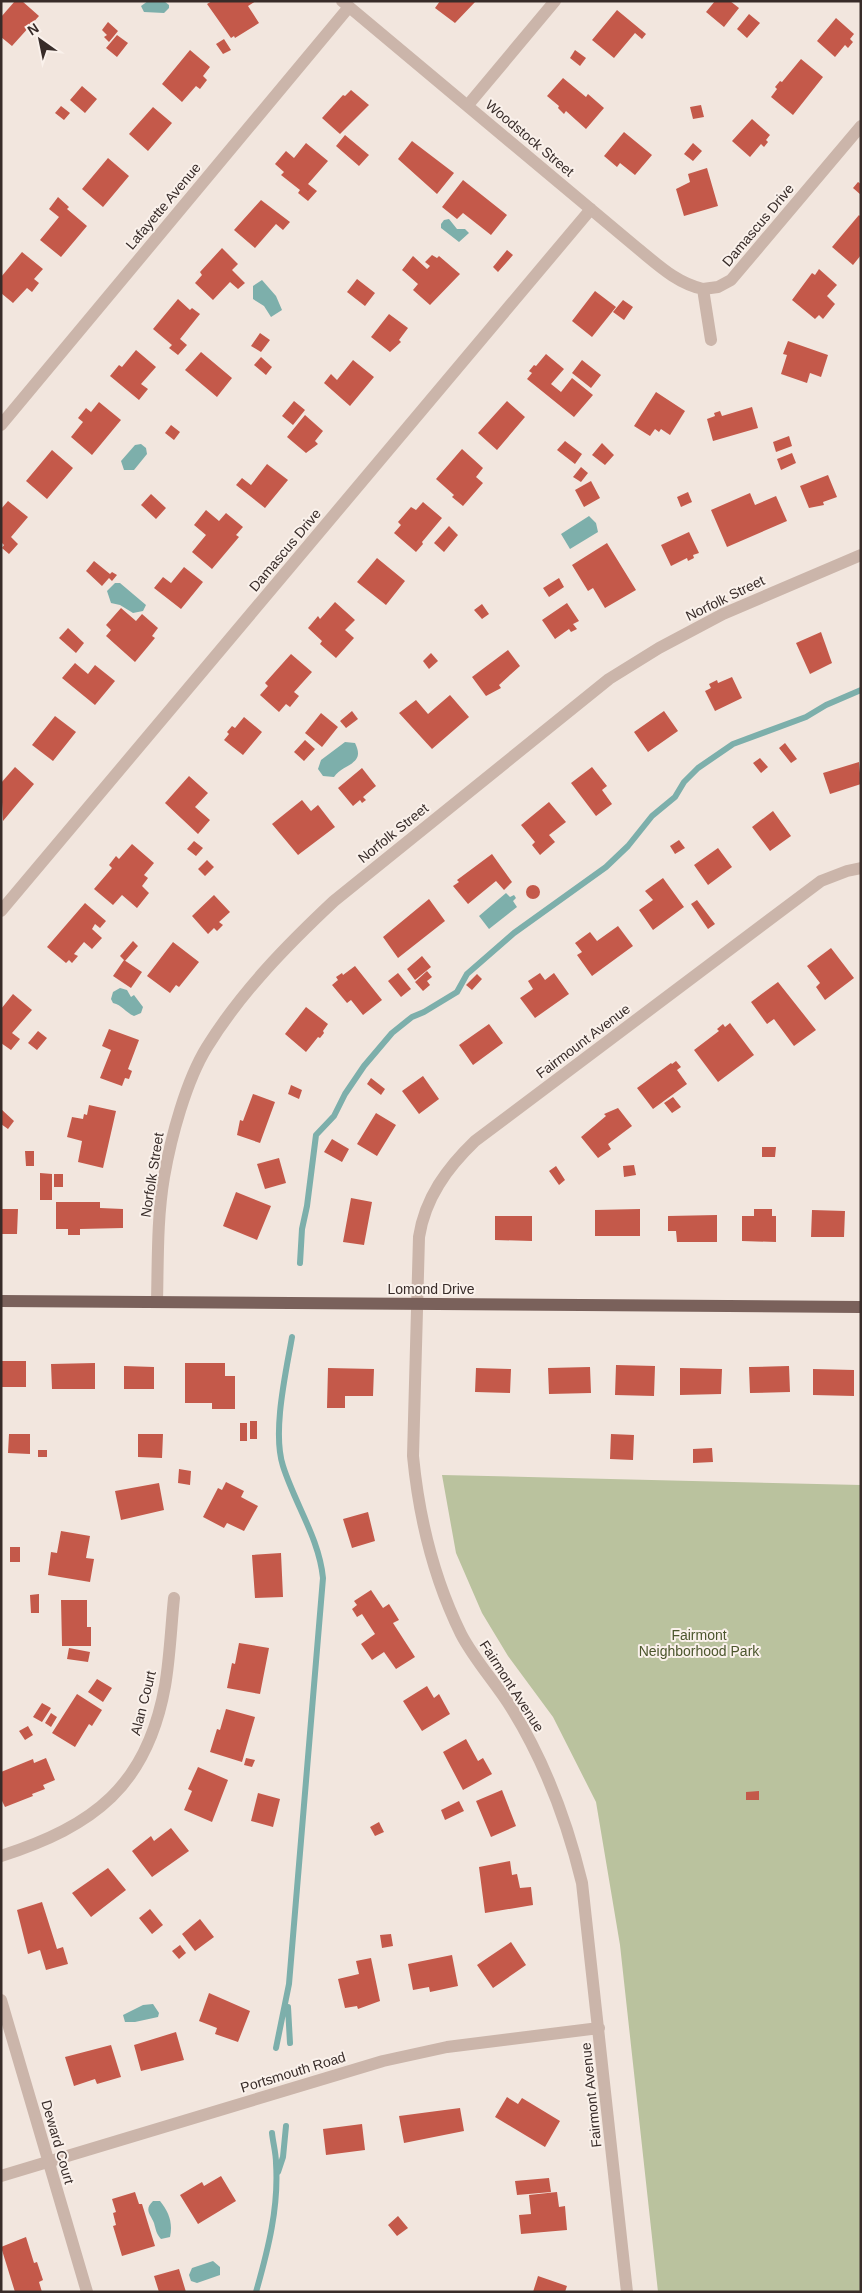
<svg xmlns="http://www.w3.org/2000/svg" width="862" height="2293" font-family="Arial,sans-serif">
  <rect width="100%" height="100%" fill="#f2e6de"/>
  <path fill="#bac29e" d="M442,1475L861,1485V2292H658L620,1945L596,1802L553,1717L508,1656L482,1613L456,1553Z"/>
  <path fill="#7dafab" d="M148,1H164L169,5V8L164,13L144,12L141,6Z
    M449,219L457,229H465L469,233L459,242L441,228V224L444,220Z
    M262,280L276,296L282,310L271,317L264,306L253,299V286Z
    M141,444L146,448L147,454L134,470H124L121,461L135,445Z
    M589,516L596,523L598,532L570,549L561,534Z
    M115,583H120L146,605L143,611L133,613L120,605L111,603L107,591Z
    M345,742L355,743C366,765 344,763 334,777L323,776L318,769L321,760Z
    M506,893L510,897L514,895L516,898L513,901L517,907L489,929L479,916Z
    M120,988L127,990L131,997L134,995L143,1007L141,1013L134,1016C125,1012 122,1005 113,1003L111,999L113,992Z
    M153,2004L159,2013L158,2017L135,2022H125L123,2015L143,2005Z
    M153,2201H160C169,2212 173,2223 170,2237L161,2239C156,2233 156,2230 154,2223C150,2213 144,2210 153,2201Z
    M213,2261L220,2267V2275L197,2283L191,2281L189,2275L192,2268Z"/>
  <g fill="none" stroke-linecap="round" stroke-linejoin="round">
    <path stroke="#7dafab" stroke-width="6" d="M300,1263L302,1229L307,1206L316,1135L334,1116L345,1094L364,1066L392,1033L412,1017L424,1012L457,992L467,974L514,933L606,867L628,846L652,816L675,797L684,782L698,768L733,744L806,717L826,705L861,690
      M288,2007L290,2043
      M276,2048L289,1984L323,1578C319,1538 295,1504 283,1466C272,1432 286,1372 292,1337
      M278,2172L283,2157L286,2126
      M256,2292C268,2250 279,2207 276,2163C276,2153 273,2143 272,2133"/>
  </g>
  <path fill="#c4594a" d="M15,1H22L39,16L12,46L1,37V17Z
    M212,1H256L248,6L259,23L235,38L234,36L231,38L207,4Z
    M440,1H476L455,23L435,8Z
    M715,1H730L739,8L724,27L706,12Z
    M617,10L646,34L642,39L635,33L614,58L592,40Z
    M749,14L760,23L747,38L737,29Z
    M836,18L854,34L850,39L853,42L848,48L845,45L835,57L817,41Z
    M108,22L118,31L109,42L104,37L107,35L102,30Z
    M117,35L128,43L117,57L106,48Z
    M224,39L231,50L223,54L216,44Z
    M190,50L210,67L203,76L207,80L200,89L196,86L182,102L162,84Z
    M575,50L586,58L580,66L570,58Z
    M801,59L823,77L793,115L771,97L777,89L775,87L780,81L782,82Z
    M563,78L586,97L588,94L604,108L586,129L566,111L564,114L558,108L559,106L547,96Z
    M82,86L97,99L85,113L70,100Z
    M351,90L369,105L340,134L322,118L343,95L345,96Z
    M701,105L704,117L693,119L690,107Z
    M61,106L70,113L64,120L55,113Z
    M153,107L172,123L148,151L129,134Z
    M752,119L770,135L766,140L768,142L764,147L761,144L750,157L732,141Z
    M624,132L652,155L635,175L620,163L617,167L604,156Z
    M345,135L369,155L359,166L336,146Z
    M412,141L454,173L437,194L398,159Z
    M306,143L328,161L308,184L317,191L308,201L298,193L300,190L281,175L284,172L275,164L286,151L294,158Z
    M693,143L702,151L693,161L684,154Z
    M108,158L129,176L103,207L82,189Z
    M707,168L718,206L684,216L676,189L690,182L688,174Z
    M463,180L507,215L491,235L463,213L457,219L442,207Z
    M858,182L861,184V195L853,188Z
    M58,197L69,207L67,209L87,226L61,257L40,240L59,217L49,209Z
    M261,200L290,222L283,230L276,224L255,248L234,230Z
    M859,215L861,217V255L853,265L832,247Z
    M222,248L238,264L232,270L245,283L238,289L230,282L213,300L195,283L202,275L200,272Z
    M507,250L513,255L498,272L493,267Z
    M22,252L43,269L34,279L39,283L32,292L27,288L13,303L1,293V277Z
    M432,255L437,258L439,256L460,274L430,305L413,290L418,284L402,270L413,256L427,269L430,266L425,262Z
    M819,269L837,285L827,296L835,304L823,319L819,315L815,319L792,300L812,273L815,275Z
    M357,279L375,293L365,306L347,292Z
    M595,291L616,307L592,337L572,321Z
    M178,299L190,310L192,308L200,314L180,339L187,345L178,355L169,348L172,345L153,329Z
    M623,300L633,307L624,320L613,312Z
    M389,314L408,328L399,340L401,342L390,352L371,337Z
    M260,333L270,340L261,352L251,346Z
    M788,341L828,355L821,377L810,373L807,383L781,374L787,355L783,354Z
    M136,350L156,367L141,384L148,389L139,400L110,376L119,365L122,367Z
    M201,352L232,378L217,397L185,370Z
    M546,354L564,369L551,384L561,392L572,378L593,395L574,417L527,379L532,373L529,371L534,365L536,366Z
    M261,357L272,367L266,375L254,365Z
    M353,360L374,377L350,406L324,383L331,374L337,380Z
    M582,360L601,375L591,388L572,373Z
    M656,392L685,411L670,435L661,429L659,432L655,429L650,436L634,426Z
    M294,401L305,410L293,425L282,416Z
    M507,401L525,417L497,450L478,433Z
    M99,402L121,420L92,455L71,437L83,422L78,418L86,408L91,412Z
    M752,407L758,428L713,441L707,419L715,416L714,413L720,411L722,416Z
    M305,415L323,431L315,441L318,444L306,453L287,437Z
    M171,425L180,432L174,440L165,433Z
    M789,436L792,446L776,452L773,442Z
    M565,441L582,454L575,464L557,450Z
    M602,443L614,455L605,465L592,455Z
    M462,449L483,468L476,477L483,483L463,506L452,497L454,495L436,479Z
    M52,450L73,468L47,499L26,481Z
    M792,453L796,463L781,470L777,459Z
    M267,464L288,480L265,508L236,485L242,478L251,485Z
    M581,467L588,473L581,482L573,477Z
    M828,475L837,497L823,502L824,505L809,508L800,486Z
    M591,481L600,498L584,507L575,490Z
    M688,492L692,502L681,507L677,497Z
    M750,493L755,505L776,496L787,521L727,547L711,510Z
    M151,494L166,508L156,519L141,505Z
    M8,501L28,517L11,537L18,544L9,554L2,548L4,545L1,542V509Z
    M423,502L442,518L422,542L423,544L416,552L394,533L401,525L398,522L411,507L416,510Z
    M206,510L219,521L226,513L243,527L236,535L239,537L212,569L192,552L206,535L194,525Z
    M449,526L458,535L444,552L434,543Z
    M689,532L699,553L693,555L694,558L688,561L687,558L671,566L661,545Z
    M607,543L636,590L605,608L593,588L588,591L572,565Z
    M377,558L405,581L386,605L357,582Z
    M94,561L110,574L112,572L117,575L112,581L109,578L102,586L86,571Z
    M184,567L203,582L181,609L154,588L163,577L171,583Z
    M559,578L564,587L549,597L543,588Z
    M335,602L355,620L345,630L354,638L336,658L320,644L322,641L308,628L318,616L320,619Z
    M567,603L579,621L573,624L577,629L571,632L569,629L555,639L542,620Z
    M482,604L489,614L482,619L474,610Z
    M121,608L136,621L142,614L158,628L152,636L155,638L135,662L106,636L111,630L106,625Z
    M68,628L84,643L76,653L59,638Z
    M821,632L832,663L810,674L796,643Z
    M508,650L520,666L499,685L501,688L486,696L472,677Z
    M431,653L438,661L429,669L423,661Z
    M291,654L312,672L294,692L299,696L290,707L286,704L279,712L260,695L268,686L265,683Z
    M75,663L88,674L95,665L115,681L95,705L62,678Z
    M732,677L742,698L715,711L705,691L711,688L709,684L717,680L718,683Z
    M450,695L469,717L432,749L399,713L416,700L428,714Z
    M352,711L358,719L346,728L340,721Z
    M664,711L678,731L648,752L634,732Z
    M321,713L338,727L322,747L305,733Z
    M55,716L76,732L53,761L32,745Z
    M244,717L262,732L243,755L224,740L229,734L227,732L232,726L235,728Z
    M305,740L315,749L304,761L294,752Z
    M785,743L797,759L791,763L779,748Z
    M760,758L768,767L761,773L753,763Z
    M859,762L861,784L830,794L823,773Z
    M15,767L34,784L3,821L1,783Z
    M592,767L607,786L602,790L612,804L596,816L571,783Z
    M362,768L376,786L363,797L366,800L362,803L360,800L353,806L338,788Z
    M189,776L208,793L195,807L210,820L198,834L165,803Z
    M302,800L311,811L318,805L335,827L298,855L272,824Z
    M549,802L566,822L549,835L555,842L540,855L532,845L535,842L521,825Z
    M773,811L791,836L770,851L752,827Z
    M679,840L685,848L675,854L670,846Z
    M194,841L203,848L196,856L187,849Z
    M132,844L154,863L144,875L148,878L142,886L149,893L137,908L122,895L113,905L94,889L112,868L109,865L116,856L119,859Z
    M718,848L732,867L708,885L694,865Z
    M492,854L512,882L504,890L496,881L468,904L453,886L459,882L457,880Z
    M207,860L214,867L205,876L198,869Z
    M663,878L684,907L653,930L639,910L653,900L645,891Z
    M526 892a7 7 0 1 1 14 0a7 7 0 1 1-14 0Z
    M214,895L230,912L219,922L223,925L217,931L214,928L208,934L192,916Z
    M429,899L445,921L398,958L383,937Z
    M697,900L715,924L708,929L691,904Z
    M85,903L106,921L100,928L95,924L92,929L102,938L92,949L84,942L74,954L78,956L72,963L69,960L66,963L47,947Z
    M618,926L633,946L592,976L577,955L582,952L575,943L590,932L597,941Z
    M133,941L138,946L125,961L120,956Z
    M173,942L199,962L179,987L176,985L170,993L147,976Z
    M831,948L854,978L825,1000L816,987L820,983L807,966Z
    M422,956L431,967L415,980L407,969Z
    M124,960L142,972L131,988L113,976Z
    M355,966L382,1000L363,1015L351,1000L347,1003L332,985L338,980L336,977L342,973L343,975Z
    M427,971L432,977L427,981L430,985L423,991L415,982Z
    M398,973L411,989L401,997L388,981Z
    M540,973L545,980L554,973L569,994L535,1018L520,998L533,989L528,981Z
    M477,974L482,979L472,990L466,985Z
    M778,982L816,1030L794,1046L774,1019L767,1024L751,1002Z
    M13,994L32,1010L12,1033L20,1039L11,1050L1,1043V1009Z
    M306,1007L328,1024L323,1031L324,1033L320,1038L318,1037L306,1052L285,1034Z
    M730,1023L754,1055L718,1082L694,1050L719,1031L717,1029L723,1024L725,1027Z
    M489,1024L503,1043L473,1065L459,1045Z
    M109,1029L139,1040L128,1069L132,1071L129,1079L125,1078L122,1086L100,1078L111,1050L102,1046Z
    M38,1031L47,1038L37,1050L28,1043Z
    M676,1061L681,1067L677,1070L687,1084L653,1109L637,1088L671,1063L672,1064Z
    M423,1076L439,1099L419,1114L402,1091Z
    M371,1078L385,1089L381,1095L367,1084Z
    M291,1085L302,1090L299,1099L288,1094Z
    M253,1094L275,1102L260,1143L237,1135L240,1120L243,1121Z
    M673,1097L681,1107L672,1113L664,1103Z
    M89,1105L116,1111L103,1168L78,1162L82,1141L67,1137L72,1117L83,1119L84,1114L87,1115Z
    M618,1108L632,1126L608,1144L611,1149L598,1158L581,1137L606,1116L604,1114Z
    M1,1109L14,1121L8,1129L1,1124Z
    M376,1113L396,1125L377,1156L357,1144Z
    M332,1139L349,1149L342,1162L324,1152Z
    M762,1147H776L775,1157H762Z
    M25,1151H34V1166H26Z
    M279,1158L286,1183L265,1189L257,1164Z
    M634,1165L636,1175L624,1177L623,1166Z
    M556,1166L565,1180L559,1185L549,1171Z
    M40,1173L52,1174V1200H40Z
    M54,1174H63V1187H54Z
    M236,1192L271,1206L257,1240L223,1226Z
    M351,1198L372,1202L364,1245L343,1242Z
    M56,1202H100V1208L123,1209V1228L80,1229V1235H68V1229H56Z
    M1,1209H18L17,1234H1Z
    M640,1209V1236H595V1210Z
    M754,1209H772V1216H776V1242L742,1241V1216H754Z
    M812,1210L845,1211L844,1237H811Z
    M717,1215V1242H677L676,1231H668V1216Z
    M495,1216H532V1241L495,1240Z
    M1,1361H26V1387H1Z
    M95,1363V1389H52L51,1364Z
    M185,1363H225V1376H235V1409H212V1403H185Z
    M616,1365L655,1366L654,1396L615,1395Z
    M124,1366L154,1367V1389H124Z
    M789,1366L790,1392L750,1393L749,1367Z
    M590,1367L591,1393L549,1394L548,1368Z
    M328,1368L374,1369L373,1396H345V1408H327Z
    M476,1368L511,1369L510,1393L475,1392Z
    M680,1368L722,1369L721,1394L680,1395Z
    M813,1369L854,1370V1396L813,1395Z
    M250,1421H257V1439H250Z
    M240,1423H247V1441H240Z
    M9,1434H30V1454L8,1453Z
    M138,1434H163L162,1458L138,1457Z
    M611,1434L634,1435L633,1460L610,1459Z
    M712,1448L713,1462L693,1463V1449Z
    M38,1450H47V1457H38Z
    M179,1469L191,1471L190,1485L178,1483Z
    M226,1482L244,1491L241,1497L258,1506L244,1531L227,1523L224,1528L203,1517L218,1488L222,1490Z
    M159,1483L164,1510L121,1520L115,1491Z
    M368,1512L375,1541L352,1548L343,1519Z
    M61,1531L90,1536L86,1558L94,1559L90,1582L48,1575L51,1552L57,1553Z
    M10,1547H20V1562H10Z
    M281,1553L283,1597L255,1598L252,1555Z
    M371,1590L383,1608L389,1604L399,1620L393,1623L415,1657L396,1669L384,1652L372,1660L361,1644L375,1634L362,1614L357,1617L352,1609L357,1605L354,1601Z
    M39,1594V1613H31L30,1595Z
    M61,1600H87V1627H91V1646H62Z
    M239,1643L269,1648L260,1694L227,1688L232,1663L235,1664Z
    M69,1648L90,1652L88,1662L67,1659Z
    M97,1679L112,1688L103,1702L88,1692Z
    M427,1686L434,1698L439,1694L450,1714L422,1731L403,1701Z
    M77,1694L102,1710L92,1726L89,1724L75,1747L52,1733Z
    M42,1703L51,1708L42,1722L33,1717Z
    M226,1709L255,1717L242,1762L210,1752L217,1729L220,1730Z
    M51,1713L57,1717L51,1727L45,1723Z
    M28,1726L33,1735L25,1740L19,1731Z
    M466,1739L478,1761L483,1758L492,1774L463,1790L443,1752Z
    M46,1758L55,1780L43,1785L45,1789L32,1794L33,1796L5,1807L1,1799V1772L33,1759L34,1763Z
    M246,1758L255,1760L252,1767L244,1765Z
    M198,1767L228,1780L212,1822L184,1810L192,1791L188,1789Z
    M502,1790L516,1826L491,1837L476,1801Z
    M759,1791V1800H746V1792Z
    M258,1793L280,1799L273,1827L251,1821Z
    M459,1801L464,1811L445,1820L441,1810Z
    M379,1822L384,1832L375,1836L370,1827Z
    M171,1828L189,1851L152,1877L132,1851L151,1836L154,1841Z
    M510,1861L512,1875L517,1874L520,1888L531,1887L533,1905L485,1913L479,1867Z
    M108,1868L126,1890L91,1917L72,1893Z
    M42,1902L57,1949L63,1947L68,1964L46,1970L40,1950L28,1954L17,1910Z
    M150,1909L163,1925L152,1934L139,1918Z
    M200,1919L214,1937L195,1951L182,1934Z
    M391,1934L393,1946L382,1948L380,1935Z
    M511,1942L526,1965L493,1988L477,1965Z
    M180,1945L186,1953L179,1959L172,1951Z
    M452,1955L458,1986L430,1992L429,1987L413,1990L408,1964Z
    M371,1958L380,2001L358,2009L357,2006L345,2008L338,1979L359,1974L356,1961Z
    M209,1993L250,2011L238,2042L215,2034L217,2028L199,2021Z
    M176,2032L184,2060L141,2071L134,2045Z
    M111,2045L121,2077L97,2084L95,2079L74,2086L65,2057Z
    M507,2097L518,2104L522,2098L560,2121L545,2147L495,2117Z
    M460,2108L464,2131L404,2143L399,2116Z
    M362,2124L365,2150L326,2155L323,2129Z
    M221,2176L236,2201L198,2224L180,2195L202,2182L204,2186Z
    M549,2178L551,2192L517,2195L515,2181Z
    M135,2192L139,2204H142L155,2246L122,2256L113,2226L116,2225L113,2213L116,2212L112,2199Z
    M557,2192L559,2207L565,2206L567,2230L521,2234L519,2215L531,2214L529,2195Z
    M398,2216L408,2228L397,2236L388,2225Z
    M26,2237L34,2263L37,2262L43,2280L39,2282L42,2292H15L1,2247Z
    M179,2269L186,2292H159L154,2276Z
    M538,2276L567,2286L565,2292H533Z"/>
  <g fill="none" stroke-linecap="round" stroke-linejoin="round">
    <path stroke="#cbb5aa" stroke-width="12" d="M342,1L636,247C657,264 676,283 703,289
      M468,105L555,1
      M711,340L703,289L718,287L731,280L861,126
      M1,425L349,7
      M1,911L591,209
      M157,1302C158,1260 157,1218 164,1177C171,1137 186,1081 207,1047C241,992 287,945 334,901L609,679L659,648L723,614L861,555
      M1,1856C94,1826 147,1786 165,1686C170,1657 171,1627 174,1598
      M1,2000L87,2292
      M1,2176L383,2061L447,2047L599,2028
      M627,2292L582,1883C567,1821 546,1764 512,1709C496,1683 475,1661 461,1634C433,1577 419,1518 413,1456L419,1237C425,1198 447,1168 475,1141L821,881L847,871L861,868"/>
    <path stroke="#7a615b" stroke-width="12" d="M1,1301L861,1307"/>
  </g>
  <g text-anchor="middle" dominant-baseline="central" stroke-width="4" stroke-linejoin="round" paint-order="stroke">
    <g font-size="14" fill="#382c29" stroke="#faf1eb">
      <text transform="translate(530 138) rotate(40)">Woodstock Street</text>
      <text transform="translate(163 206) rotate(-50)">Lafayette Avenue</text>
      <text transform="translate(758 225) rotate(-50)">Damascus Drive</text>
      <text transform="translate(285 550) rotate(-50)">Damascus Drive</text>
      <text transform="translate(725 598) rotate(-26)">Norfolk Street</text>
      <text transform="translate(393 833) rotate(-39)">Norfolk Street</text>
      <text transform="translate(583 1041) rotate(-37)">Fairmount Avenue</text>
      <text transform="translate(152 1175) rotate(-81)">Norfolk Street</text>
      <text x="431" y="1289">Lomond Drive</text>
      <text transform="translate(512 1686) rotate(57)">Fairmont Avenue</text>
      <text transform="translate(143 1703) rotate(-76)">Alan Court</text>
      <text transform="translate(293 2072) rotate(-17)">Portsmouth Road</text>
      <text transform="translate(591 2095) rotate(-96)">Fairmont Avenue</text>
      <text transform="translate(58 2142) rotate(74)">Deward Court</text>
    </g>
    <g font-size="14" fill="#4c562d" stroke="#faf1eb">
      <text x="699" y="1635">Fairmont<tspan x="699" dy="16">Neighborhood Park</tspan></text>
    </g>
  </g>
  <rect width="862" height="2293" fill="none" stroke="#382c29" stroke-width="5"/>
  <g transform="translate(40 40) rotate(327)" stroke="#faf1eb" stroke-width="4" paint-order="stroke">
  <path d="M0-4L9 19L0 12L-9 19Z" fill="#382c29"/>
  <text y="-8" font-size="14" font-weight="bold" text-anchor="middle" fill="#382c29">N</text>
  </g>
</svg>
